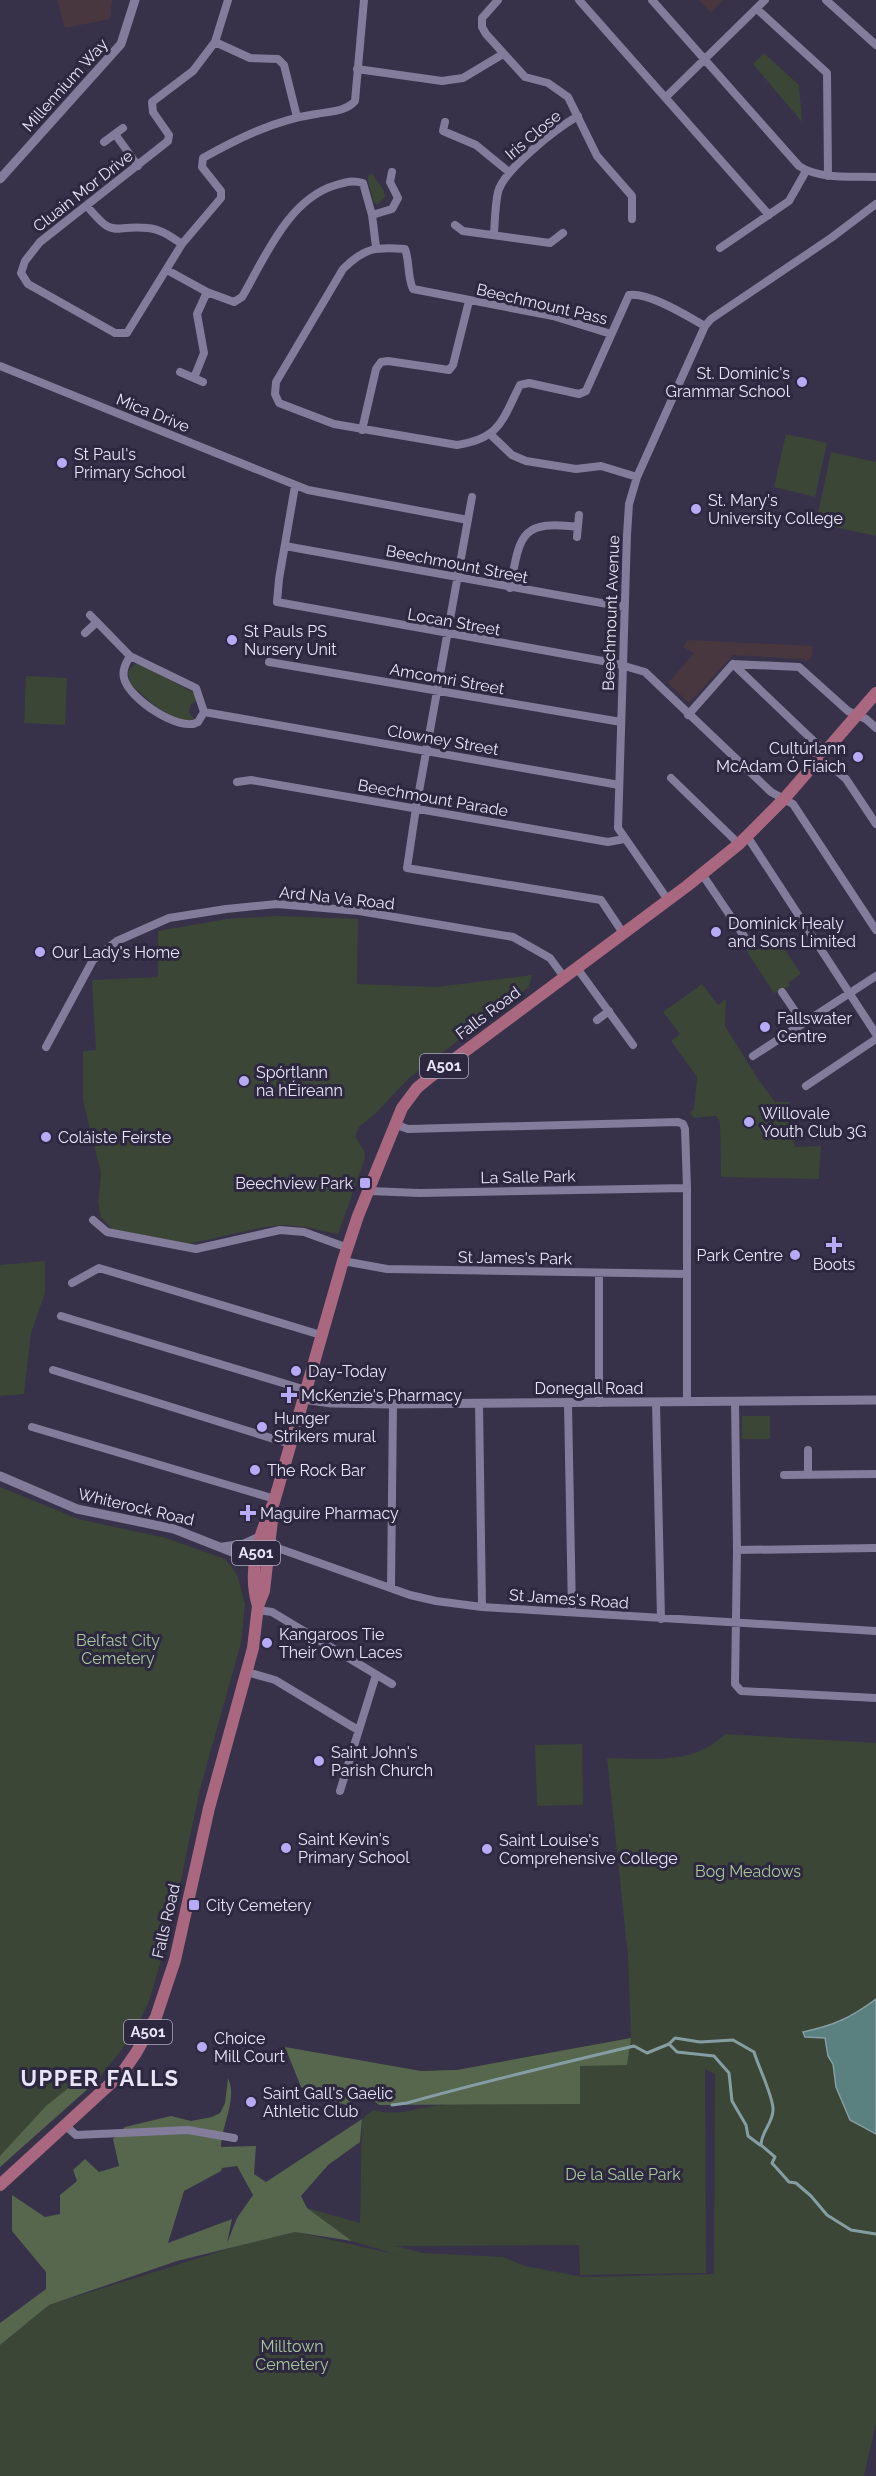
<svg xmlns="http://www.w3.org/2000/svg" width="876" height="2476" font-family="Raleway,sans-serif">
  <rect width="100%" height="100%" fill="#37314a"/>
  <path fill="#493740" d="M57,0H112L110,19L65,28Z
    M699,0H723L711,13Z
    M688,640L813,646L812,657L806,662L802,659L733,655L689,703L668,683L694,653L683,647Z"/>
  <path fill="#3b4636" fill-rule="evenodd" d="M764,53L799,85L802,122L753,64Z
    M372,173L384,191L385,197L378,204L374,203L367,177Z
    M786,434L827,443L815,497L774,487Z
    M831,452L876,462V536L816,523Z
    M139,663L194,693L197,701L191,704L189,712L194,719C175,727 143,696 130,683L128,671L135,664Z
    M26,676L67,678L65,725L24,723Z
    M278,916L358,919L357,984L436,987L532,975L529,987L409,1078L376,1113L359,1127L355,1136L364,1151L365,1158L338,1234L306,1227L286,1225L264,1227L188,1244L112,1229L101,1217L98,1203L101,1173L83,1101V1051L96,1050L92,980L158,977V931L226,919Z
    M777,938L801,974L788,983L790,986L774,993L746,950L760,949Z
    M702,984L718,1005L726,999L725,1026L758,1079L775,1102H790L789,1126L795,1147L821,1146L819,1179L721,1177L720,1122L716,1116L694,1118L690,1113L694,1109L697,1077L671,1041L680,1034L663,1012Z
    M45,1261V1293L31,1333L24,1394L0,1396V1265Z
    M742,1416H770V1439H742Z
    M0,1487L78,1519L166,1538L225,1559L237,1574L245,1604L241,1643L200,1789L171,1927L149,2001L134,2034L99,2078L0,2167Z
    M725,1734L876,1743V2423L864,2476H0V2345L49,2305L288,2230L398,2255L352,2241L307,2208L360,2223L362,2119L373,2110C402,2118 419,2105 445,2105L435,2070H457L631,2038L628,1956L607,1758C648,1758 693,1766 725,1734ZM705,2069L715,2074L714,2274L583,2277L525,2266L503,2257L423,2253L396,2246L579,2245L580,2275L706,2273Z
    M582,1744L583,1805L537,1806L535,1745Z"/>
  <path fill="#56674e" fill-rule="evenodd" d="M631,2038L627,2065L580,2066V2104L379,2105L368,2095L346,2105L306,2092L301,2087L285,2047L421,2071L457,2070Z
    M228,2078C238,2099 221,2126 221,2147L256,2146L254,2174L266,2182L362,2119L360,2142L328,2165L301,2196L307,2208L352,2241L295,2232L177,2261L49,2305L0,2345V2323L46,2289V2272L12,2231V2195L45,2217L60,2214V2195L77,2181L73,2170L85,2159L99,2172L119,2166L113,2139L125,2127L171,2116L191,2121L212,2117L220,2113L225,2103ZM237,2166L253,2195L237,2218L227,2243L232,2219L168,2243L184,2191L221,2171L222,2168Z
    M76,2082L91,2086L0,2167V2156L46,2106Z"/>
  <path fill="#5a8080" stroke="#859ea3" stroke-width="1.5" d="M876,1999V2134L850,2120L836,2087L833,2064L828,2056L825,2038L805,2037L803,2032C835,2025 850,2018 876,1999Z"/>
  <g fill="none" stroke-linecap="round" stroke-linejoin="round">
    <path stroke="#859ea3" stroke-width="3" d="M669,2044L677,2052L714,2056L729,2073L732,2101L746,2125L748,2136L760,2145
      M392,2105L407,2103C482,2082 558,2064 634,2046L647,2053L669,2044L675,2038L700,2042L733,2040L754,2052C758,2066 774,2098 773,2110C773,2123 761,2132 761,2145L775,2157L772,2163L789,2182L796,2183L811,2196L827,2215L851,2230L876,2234"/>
    <path stroke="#837c9a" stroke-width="8" d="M228,0L215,42L193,71L152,102L153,112L169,135L168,141L40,242L25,261L21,273L28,284L115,333H127L182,244L221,198V191L202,167L203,158C239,138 275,120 316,114C331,111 345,112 355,101L364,0
      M498,0L482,18V27L486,34L525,77L548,83L568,97L597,156L632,196V219
      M579,0L769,215
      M652,0L799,166C821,180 851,176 876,177
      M826,0L876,45
      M757,9L827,73L828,176
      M215,42L250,58L278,59L284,65L297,117
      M357,69L442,81L463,78L503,54
      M666,97L765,0
      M445,122L443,131L476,145L509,172
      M115,134L138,166
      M104,142L123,128
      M87,206C116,241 111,224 148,228C161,229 171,237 182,244
      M372,215L392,209L398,198L390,182L392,172
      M455,225L463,231L550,243L563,233
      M494,234C495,221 495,205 498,192C504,169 557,128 578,116
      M720,248L789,201L806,171
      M167,270L207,292L234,302L242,297C265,258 288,199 336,185C346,182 352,180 363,183L372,215L376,247
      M611,334L553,316L413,289C407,276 410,262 405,249C376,247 365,247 343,269L276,382L275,394L279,403L334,424L457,445C501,438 502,420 520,385L529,383L579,394L586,391L629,295C649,292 687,316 705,326
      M0,366L308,490L468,520
      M180,372L203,382
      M194,378L204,353L197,314L207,292
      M362,430L376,369L381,362L388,361L449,370L453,365L469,301
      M490,434L512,455L526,461L576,469L601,466L637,477
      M295,486L279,579L277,602L614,663L645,672L771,792L793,804L876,930
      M472,497L416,808L407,868L601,900L623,933
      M577,537L579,515
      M285,546L624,607
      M510,588C520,537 519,519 578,527
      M90,615L130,656
      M85,633L97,622
      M130,656L196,688L204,712L198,722C180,733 128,698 124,678C122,670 126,663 130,656Z
      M269,662L621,722
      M733,664L825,752
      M204,712L619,785
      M688,715L733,664L799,667L848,711L866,719L876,728
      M821,757L846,779L876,824
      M671,778L739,844
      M237,782L251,780L608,842L624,839
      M747,836L876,1034
      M702,874L750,945
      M668,900L618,828L627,535L629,504L637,477L705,326L711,319L831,238L876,204
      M577,968L633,1045
      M782,992L803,1023
      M597,1020L609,1011
      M46,1047L93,960L117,941L169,918L226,909L277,904L359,911L513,937L550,958L564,977
      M753,1056L876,976
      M806,1086L876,1039
      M394,1124L408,1129L678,1122L683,1124L685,1129L687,1188V1402
      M369,1191L420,1193L687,1188
      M93,1220L107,1232L196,1249L280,1230L304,1232L348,1248
      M343,1261L387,1269L687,1274
      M72,1283L99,1268L321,1335
      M61,1316L306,1390
      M53,1370L290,1444
      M735,1401L737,1550L735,1684L741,1691L876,1698
      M479,1403L482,1607
      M599,1403V1273
      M656,1403L661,1619
      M568,1404L572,1612
      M32,1427L275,1499
      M808,1450V1474
      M784,1475L876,1474
      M269,1545L410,1595L436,1601L482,1607L876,1631
      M737,1550L876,1548
      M391,1588L393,1404
      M258,1610L272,1612L392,1684
      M247,1672L275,1680L358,1730
      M340,1791L376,1675
      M66,2126L76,2135L188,2130L234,2138"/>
    <path stroke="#837c9a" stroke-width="9" d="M0,179L121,44L135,0
      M303,1399L331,1403L393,1404L876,1400
      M0,1476L77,1509L174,1529L250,1559L261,1562
      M223,1547L244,1544L259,1537"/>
    <path stroke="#a9687f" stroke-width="12" d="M258,1606C247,1570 259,1535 274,1502L343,1261L358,1216L402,1108L417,1088L429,1078L687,886L739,844L784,799L876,693
      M0,2185L122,2073L136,2053L156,2017L175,1960L209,1808L253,1648L258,1606L264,1591L273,1511"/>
  </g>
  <g fill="#b7abf7" stroke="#2d2740" stroke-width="2">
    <circle cx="802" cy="382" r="6"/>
    <circle cx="62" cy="463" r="6"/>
    <circle cx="696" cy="509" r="6"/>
    <circle cx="232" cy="640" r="6"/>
    <circle cx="858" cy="757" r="6"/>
    <circle cx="716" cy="932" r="6"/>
    <circle cx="40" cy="952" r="6"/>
    <circle cx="765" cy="1027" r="6"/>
    <circle cx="244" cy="1081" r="6"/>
    <circle cx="749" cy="1122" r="6"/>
    <circle cx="46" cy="1137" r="6"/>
    <rect x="359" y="1177" width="12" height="12" rx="3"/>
    <path d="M831 1236h6v6h6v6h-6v6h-6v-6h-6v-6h6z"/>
    <circle cx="795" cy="1255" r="6"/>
    <circle cx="296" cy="1371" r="6"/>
    <path d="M286 1386h6v6h6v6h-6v6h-6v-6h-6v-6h6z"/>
    <circle cx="262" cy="1427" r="6"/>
    <circle cx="255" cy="1470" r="6"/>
    <path d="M245 1504h6v6h6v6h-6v6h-6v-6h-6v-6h6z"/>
    <circle cx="267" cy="1643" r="6"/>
    <circle cx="319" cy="1761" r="6"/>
    <circle cx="286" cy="1848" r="6"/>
    <circle cx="487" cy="1849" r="6"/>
    <rect x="188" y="1899" width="12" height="12" rx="3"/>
    <circle cx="202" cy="2047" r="6"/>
    <circle cx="251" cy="2102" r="6"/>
  </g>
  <g text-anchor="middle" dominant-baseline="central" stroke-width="6" stroke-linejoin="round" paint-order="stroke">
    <g fill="#2d2740" stroke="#b0acbf" stroke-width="1.5">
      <rect x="420" y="1054" width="48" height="24" rx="4.5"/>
      <rect x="232" y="1541" width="48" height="24" rx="4.5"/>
      <rect x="124" y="2020" width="48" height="24" rx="4.5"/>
    </g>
    <g font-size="15" font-weight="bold" fill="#e8e5f6">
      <text x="444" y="1066">A501</text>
      <text x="256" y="1553">A501</text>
      <text x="148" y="2032">A501</text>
    </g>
    <g font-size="16" fill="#e8e5f6" stroke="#2d2740">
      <text transform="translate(65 85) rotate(-48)">Millennium Way</text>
      <text transform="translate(533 135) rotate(-40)">Iris Close</text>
      <text transform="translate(83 191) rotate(-38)">Cluain Mor Drive</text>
      <text transform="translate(542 304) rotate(13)">Beechmount Pass</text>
      <text transform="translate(153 413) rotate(22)">Mica Drive</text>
      <text transform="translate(457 564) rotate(11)">Beechmount Street</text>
      <text transform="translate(611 613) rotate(-88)">Beechmount Avenue</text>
      <text transform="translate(454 622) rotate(10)">Locan Street</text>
      <text transform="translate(447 679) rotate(10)">Amcomri Street</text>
      <text transform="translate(443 740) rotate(10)">Clowney Street</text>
      <text transform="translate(433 798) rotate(10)">Beechmount Parade</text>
      <text transform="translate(337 898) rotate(6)">Ard Na Va Road</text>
      <text transform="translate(488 1013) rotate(-37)">Falls Road</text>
      <text transform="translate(528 1177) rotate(-1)">La Salle Park</text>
      <text transform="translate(515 1258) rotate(1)">St James's Park</text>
      <text x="589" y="1388">Donegall Road</text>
      <text transform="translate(136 1507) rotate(13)">Whiterock Road</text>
      <text transform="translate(569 1599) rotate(4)">St James's Road</text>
      <text transform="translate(166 1921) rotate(-77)">Falls Road</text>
    </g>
    <g font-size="16" fill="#e8e5f6" stroke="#2d2740" text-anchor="start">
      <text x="790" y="373" text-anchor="end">St. Dominic's<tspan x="790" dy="18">Grammar School</tspan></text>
      <text x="74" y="454">St Paul's<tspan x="74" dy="18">Primary School</tspan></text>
      <text x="708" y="500">St. Mary's<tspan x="708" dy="18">University College</tspan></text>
      <text x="244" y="631">St Pauls PS<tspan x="244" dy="18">Nursery Unit</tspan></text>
      <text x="846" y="748" text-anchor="end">Cultúrlann<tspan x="846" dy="18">McAdam Ó Fiaich</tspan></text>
      <text x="728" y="923">Dominick Healy<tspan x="728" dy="18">and Sons Limited</tspan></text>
      <text x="52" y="952">Our Lady's Home</text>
      <text x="777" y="1018">Fallswater<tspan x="777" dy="18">Centre</tspan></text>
      <text x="256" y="1072">Spórtlann<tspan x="256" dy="18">na hÉireann</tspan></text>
      <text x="761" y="1113">Willovale<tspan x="761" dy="18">Youth Club 3G</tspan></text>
      <text x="58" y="1137">Coláiste Feirste</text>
      <text x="353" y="1183" text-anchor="end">Beechview Park</text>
      <text x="783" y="1255" text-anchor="end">Park Centre</text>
      <text x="834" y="1264" text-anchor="middle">Boots</text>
      <text x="308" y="1371">Day-Today</text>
      <text x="301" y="1395">McKenzie's Pharmacy</text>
      <text x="274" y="1418">Hunger<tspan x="274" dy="18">Strikers mural</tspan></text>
      <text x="267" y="1470">The Rock Bar</text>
      <text x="260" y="1513">Maguire Pharmacy</text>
      <text x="279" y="1634">Kangaroos Tie<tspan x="279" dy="18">Their Own Laces</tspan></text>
      <text x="331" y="1752">Saint John's<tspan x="331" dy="18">Parish Church</tspan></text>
      <text x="298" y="1839">Saint Kevin's<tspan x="298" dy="18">Primary School</tspan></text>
      <text x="499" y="1840">Saint Louise's<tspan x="499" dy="18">Comprehensive College</tspan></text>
      <text x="206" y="1905">City Cemetery</text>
      <text x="214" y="2038">Choice<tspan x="214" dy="18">Mill Court</tspan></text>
      <text x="263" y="2093">Saint Gall's Gaelic<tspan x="263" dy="18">Athletic Club</tspan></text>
    </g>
    <g font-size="16" fill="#a9c99b" stroke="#2d2740">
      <text x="118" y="1640">Belfast City<tspan x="118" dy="18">Cemetery</tspan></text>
      <text x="748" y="1871">Bog Meadows</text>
      <text x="623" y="2174">De la Salle Park</text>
      <text x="292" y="2346">Milltown<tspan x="292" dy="18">Cemetery</tspan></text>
    </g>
    <g font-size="22" font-weight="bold" letter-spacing="1.5" fill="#e8e5f6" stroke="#2d2740">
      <text x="100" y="2078">UPPER FALLS</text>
    </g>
  </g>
</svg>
